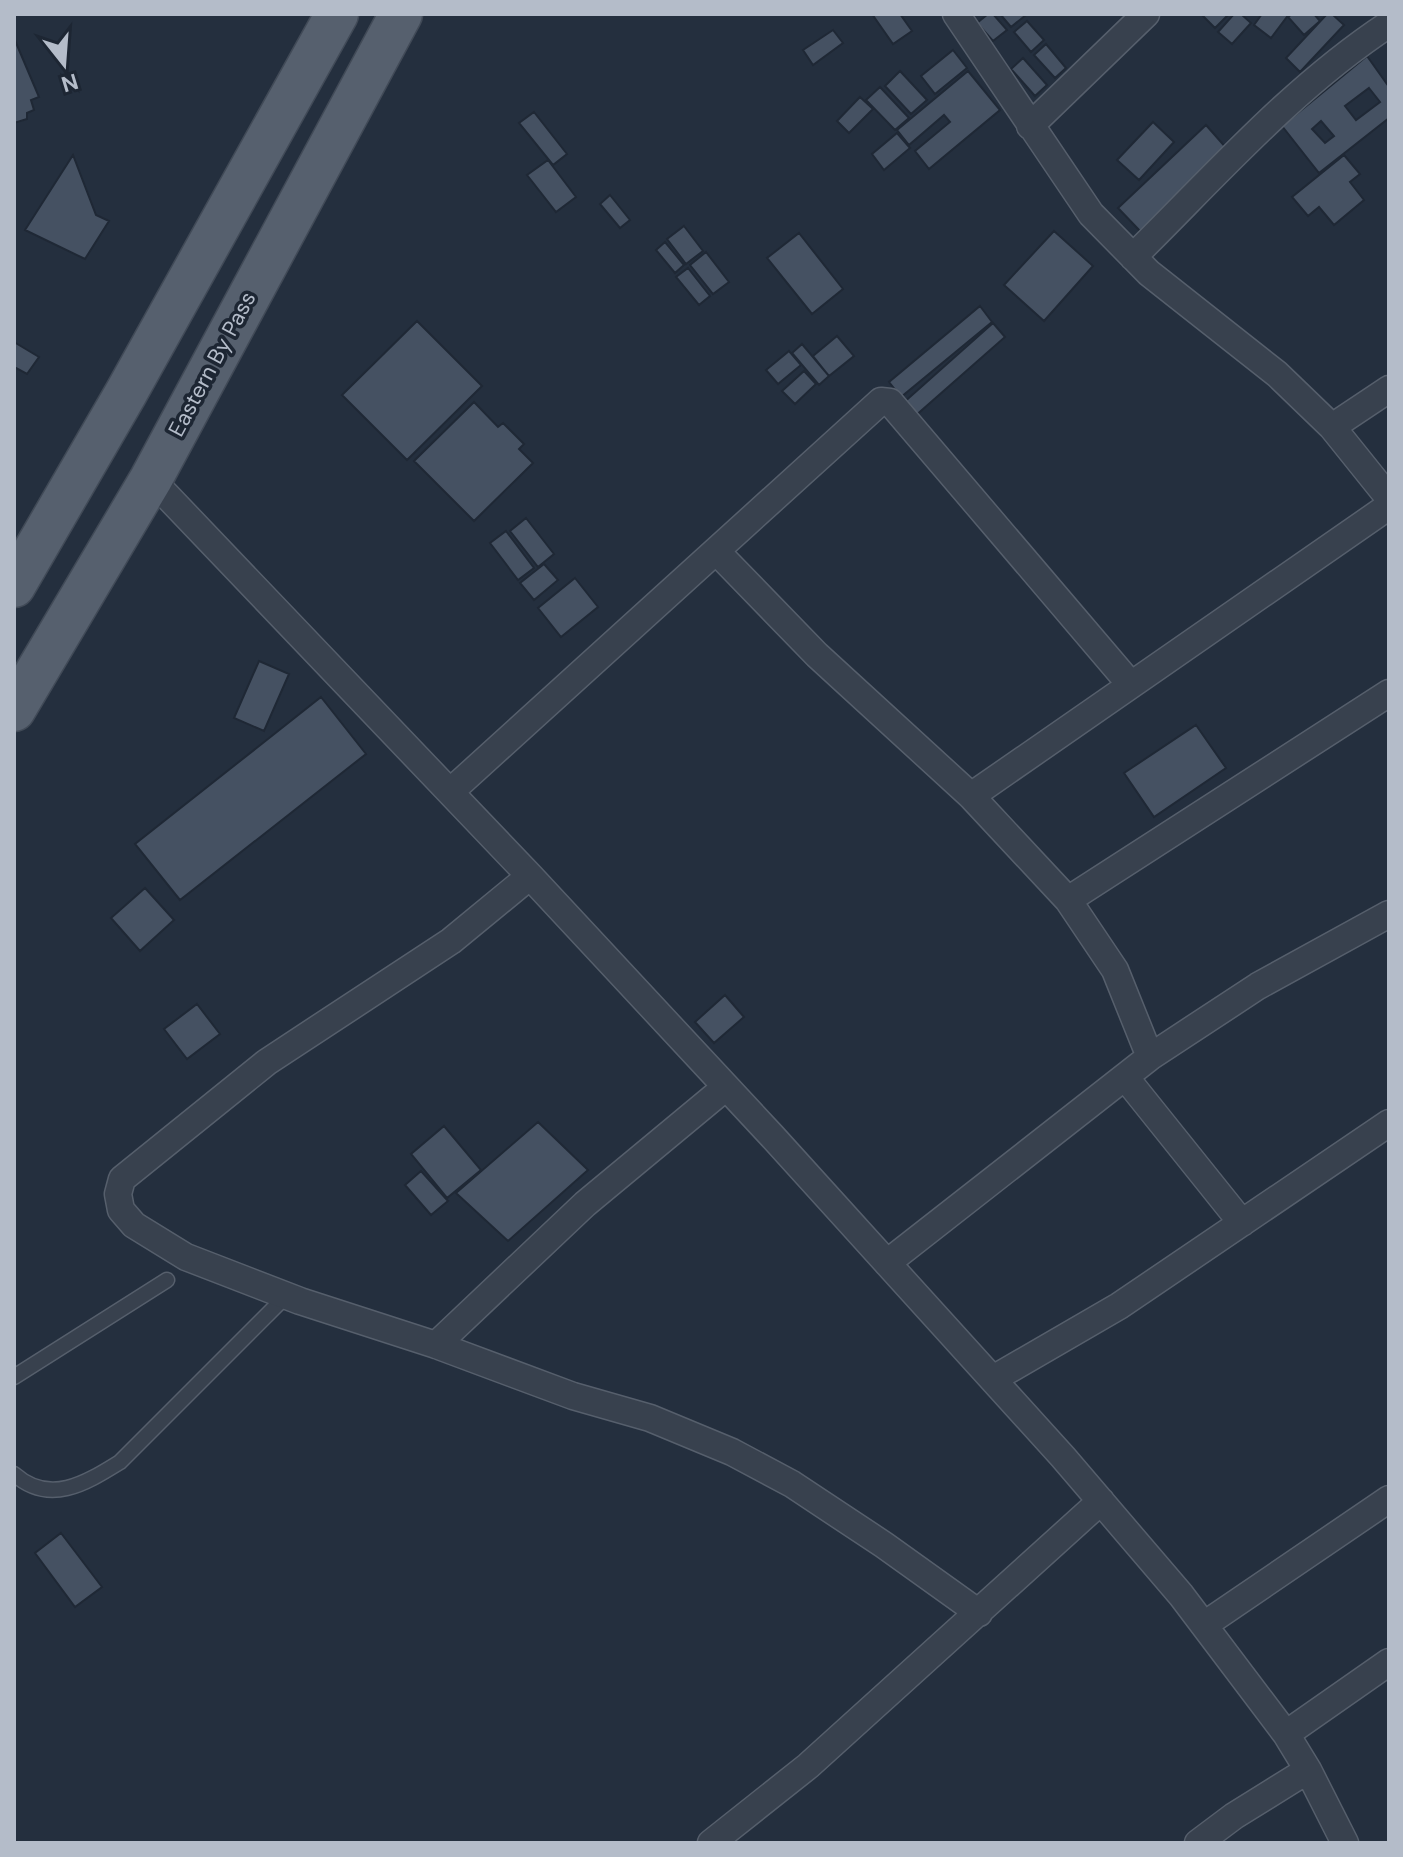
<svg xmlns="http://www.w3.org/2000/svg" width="1403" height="1857" font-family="'DM Sans',sans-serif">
  <rect width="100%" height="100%" fill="#242f3e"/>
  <path fill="#455162" stroke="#1f2835" stroke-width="2" fill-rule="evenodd" d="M872,14H900L912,31L893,44Z
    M988,14H993L1007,30L993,41L977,23Z
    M1000,14H1025L1026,15L1011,27Z
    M1201,14H1229L1215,28Z
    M1234,14H1241L1251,23L1232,44L1218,32Z
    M1262,14H1289L1271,38L1254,25Z
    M1292,14H1314L1320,21L1304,35L1288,17Z
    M1327,14H1332L1344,25L1300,72L1286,58Z
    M1027,21L1044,40L1031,52L1014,32Z
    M833,30L843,43L813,65L803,50Z
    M14,38L39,97L31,100L34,110L27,113V119L14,123Z
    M1046,44L1066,68L1055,78L1034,55Z
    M953,50L967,68L935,94L921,76Z
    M1367,56L1389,87V118L1319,173L1282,126ZM1369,88L1380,102L1356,120L1345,106ZM1321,121L1334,136L1325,143L1312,129Z
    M1023,58L1047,85L1035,96L1011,69Z
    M900,71L927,100L911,114L885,86Z
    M968,71L1000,110L929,169L915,151L950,122L944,115L909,145L897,130Z
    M880,87L909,118L895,130L866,100Z
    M860,97L873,109L849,133L837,121Z
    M534,112L567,154L553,165L519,123Z
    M1153,122L1174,142L1139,180L1117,160Z
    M1206,125L1228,150L1141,232L1118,208Z
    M897,133L910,148L884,170L872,154Z
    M73,155L96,215L109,221L85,259L25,230Z
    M1344,155L1360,174L1350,182L1364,200L1334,225L1319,207L1308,216L1292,197Z
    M548,160L576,197L556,212L527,175Z
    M610,195L630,220L620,228L600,204Z
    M684,226L703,251L686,264L667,239Z
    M1054,231L1093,266L1044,321L1004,285Z
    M799,233L843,289L812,314L767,258Z
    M665,242L684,265L675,273L656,250Z
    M706,252L729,282L713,294L690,265Z
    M688,268L710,296L699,305L676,277Z
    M980,306L992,322L901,397L889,382Z
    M417,321L482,386L407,460L342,395Z
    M993,323L1005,337L914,417L902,404Z
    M837,336L854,356L829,376L813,356Z
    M14,342L39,357L27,374L14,367Z
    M802,344L829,376L819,385L792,353Z
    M789,351L801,365L778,384L766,370Z
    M804,371L816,384L795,404L782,391Z
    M474,402L498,427L503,423L524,444L519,449L533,463L474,521L414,461Z
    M526,518L554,554L538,567L510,531Z
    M506,531L534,568L518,580L490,543Z
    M544,564L558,580L534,600L520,583Z
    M575,578L598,607L561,637L538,608Z
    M259,661L289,674L264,731L234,718Z
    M321,697L366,754L180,900L135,844Z
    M1196,725L1226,768L1154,817L1124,773Z
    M145,888L174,920L140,951L111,918Z
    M725,995L744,1017L714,1043L695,1022Z
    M197,1004L220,1034L187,1059L164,1029Z
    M538,1122L588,1170L508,1241L456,1193Z
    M444,1126L481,1170L447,1198L411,1154Z
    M421,1171L448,1201L431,1215L405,1185Z
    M61,1533L102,1587L75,1607L35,1553Z"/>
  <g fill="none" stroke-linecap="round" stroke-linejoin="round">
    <g stroke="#565f6c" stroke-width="17">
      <path id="service" d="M14,1377L167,1280
        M14,1474C50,1506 86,1483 120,1462L286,1296"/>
    </g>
    <g stroke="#565f6c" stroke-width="29">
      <path id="minor" d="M956,14L1091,214L1149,273L1277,374L1332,427L1389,498
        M1030,126L1146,14
        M1133,257C1215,176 1293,87 1389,24
        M1332,427L1389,389
        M151,479L530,876L772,1136L1063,1457L1181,1595L1286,1734L1308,1770L1345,1843
        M716,551L817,655L971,796L1068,900L1115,970L1150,1057
        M450,792L881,401L890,402L1131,685
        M971,796L1389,506
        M530,876L451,941L267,1062L122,1179L118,1194L121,1210L134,1225L186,1257L300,1301L436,1345L573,1396L650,1418L732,1452L792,1484L884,1545L979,1613
        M1068,900L1389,693
        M1125,1077L1242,1223
        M887,1263L1150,1057L1258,986L1389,914
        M436,1345L585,1204L726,1087
        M993,1379L1119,1306L1389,1123
        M1204,1625L1389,1499
        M1286,1734L1389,1662
        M711,1843L808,1766L1101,1501
        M1198,1843L1234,1816L1308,1770"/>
    </g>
    <g stroke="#414a57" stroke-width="45">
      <path id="primary" d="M14,586L126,393L337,14
        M14,710L151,479L401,14"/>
    </g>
    <use href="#service" stroke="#38414e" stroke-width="14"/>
    <use href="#minor" stroke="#38414e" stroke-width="26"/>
    <use href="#primary" stroke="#56606e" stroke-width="42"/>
  </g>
  <g text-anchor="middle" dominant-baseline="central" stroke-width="7" stroke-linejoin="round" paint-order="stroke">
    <g font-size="22" fill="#b4bcc9" stroke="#1d2633">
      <text transform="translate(212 364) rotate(-62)">Eastern By Pass</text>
    </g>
  </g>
  <rect width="1403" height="1857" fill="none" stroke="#b4bcc9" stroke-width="32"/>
  <g transform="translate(64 64) rotate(163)" stroke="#1d2633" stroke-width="6" paint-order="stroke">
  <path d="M0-6L14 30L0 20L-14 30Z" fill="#b4bcc9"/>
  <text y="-12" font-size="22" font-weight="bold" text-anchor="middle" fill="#b4bcc9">N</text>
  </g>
</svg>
